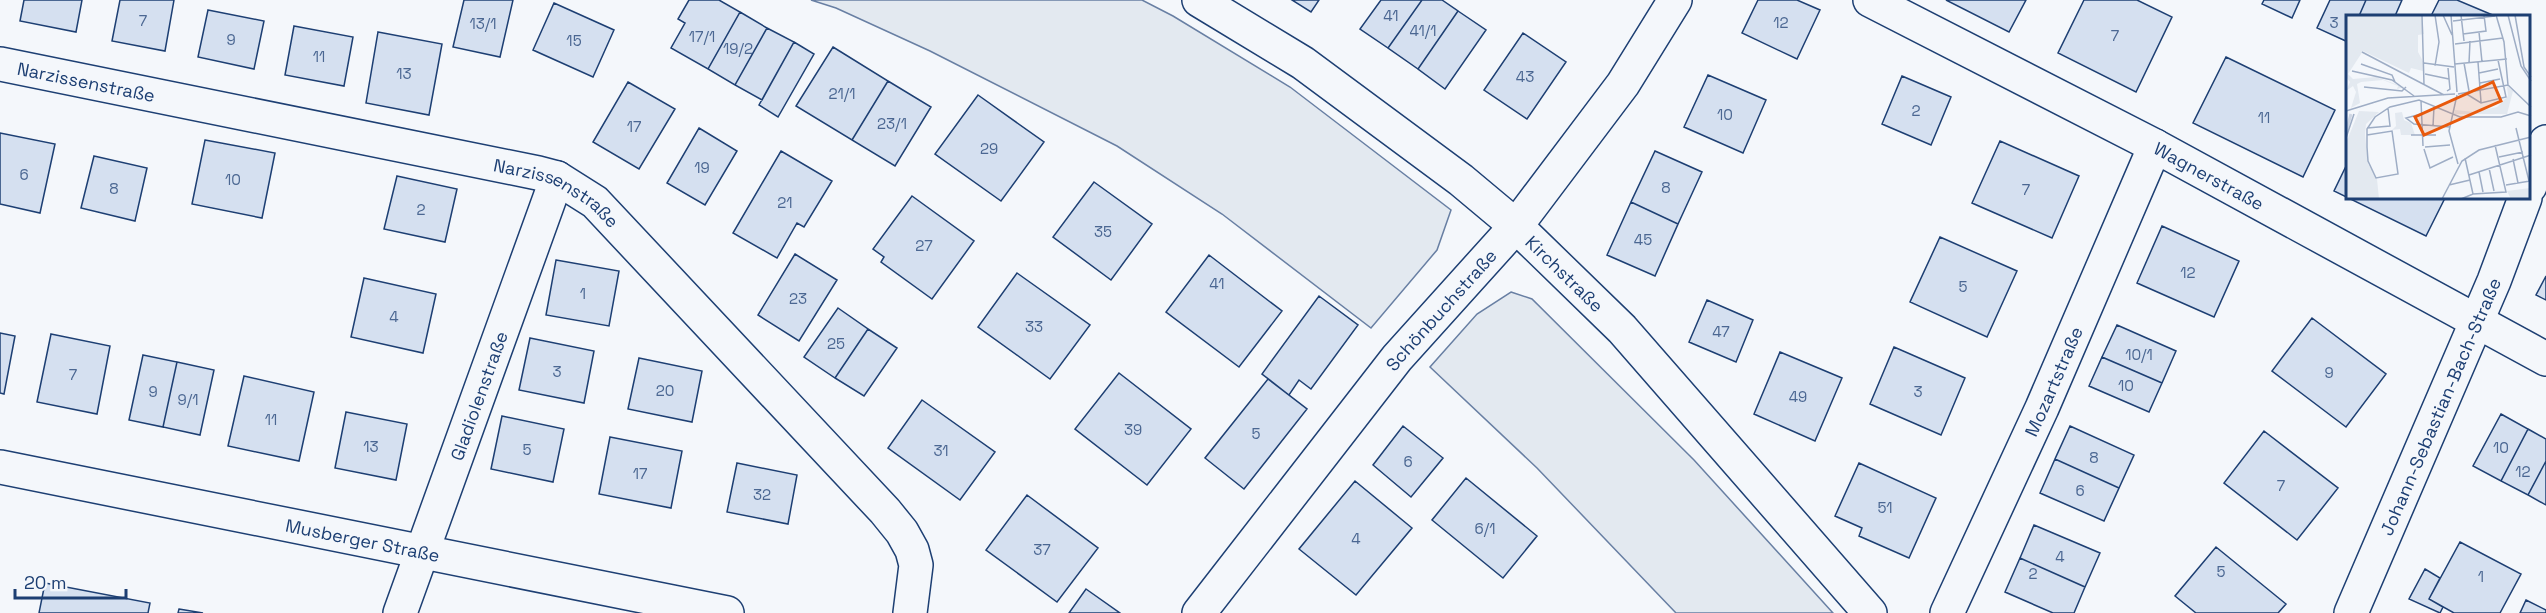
<svg xmlns="http://www.w3.org/2000/svg" width="2546" height="613" font-family="'Space Grotesk',sans-serif">
  <rect width="100%" height="100%" fill="#f4f7fb"/>
  <path fill="#e3e9f0" stroke="#687fa3" stroke-width="1.5" d="M811,0H1142L1173,16L1290,87L1451,210L1437,250L1371,328L1222,214L1117,146L930,51L836,8Z
    M1511,292L1532,299L1694,460L1833,613H1676L1537,468L1430,367L1477,314Z"/>
  <path fill="#d5e0f0" stroke="#1d3f73" stroke-width="1.5" d="M24,0H82L76,32L20,21Z
    M120,0H174L165,51L112,41Z
    M464,0H513L500,57L453,47Z
    M689,0H719L740,12L708,69L671,48L685,23L678,19Z
    M1292,0H1319L1311,12Z
    M1381,0H1422L1388,48L1360,29Z
    M1422,0H1442L1458,11L1418,69L1388,48Z
    M1758,0H1797L1820,10L1797,59L1742,33Z
    M1946,0H2026L2009,32Z
    M2084,0H2137L2172,17L2136,92L2058,53Z
    M2264,0H2300L2292,18L2262,4Z
    M2330,0H2366L2359,16H2348V42L2317,28Z
    M2366,0H2402L2395,16H2359Z
    M2439,0H2457L2495,16H2431Z
    M554,3L614,30L593,77L533,50Z
    M208,10L264,21L254,69L198,57Z
    M1458,11L1486,30L1445,89L1418,69Z
    M740,12L767,28L735,85L708,69Z
    M294,26L353,37L344,86L285,75Z
    M767,28L794,42L762,100L735,85Z
    M378,32L442,44L429,115L366,103Z
    M1523,33L1566,62L1527,119L1484,90Z
    M794,42L814,54L778,117L759,105Z
    M833,47L888,81L852,140L796,106Z
    M2226,57L2335,110L2303,177L2193,123Z
    M1708,75L1766,100L1743,153L1684,127Z
    M1902,76L1951,97L1931,145L1882,124Z
    M888,81L931,107L895,166L852,140Z
    M628,82L675,109L639,169L593,142Z
    M978,95L1044,142L1001,201L935,154Z
    M699,128L737,151L705,205L667,183Z
    M0,133L55,144L40,213L0,204Z
    M205,140L275,153L262,218L192,204Z
    M2000,141L2079,176L2052,238L1972,203Z
    M781,151L832,181L804,227L797,223L777,258L733,233Z
    M1655,151L1702,172L1678,224L1631,202Z
    M94,156L147,168L135,221L81,208Z
    M2348,162V198H2445L2426,236L2334,191Z
    M397,176L457,189L445,242L384,229Z
    M1094,182L1152,224L1111,280L1053,237Z
    M912,196L974,241L932,299L881,262L884,257L873,249Z
    M1631,202L1678,224L1655,276L1607,255Z
    M2162,226L2239,261L2214,317L2137,283Z
    M1940,237L2017,271L1987,337L1910,302Z
    M795,254L837,280L799,341L758,315Z
    M1209,255L1282,311L1239,367L1166,312Z
    M556,260L619,271L609,326L546,315Z
    M1017,273L1090,325L1050,379L978,327Z
    M2546,276V300L2536,295Z
    M364,278L436,294L423,353L351,337Z
    M1319,296L1358,325L1311,389L1299,380L1289,395L1262,374Z
    M1707,300L1753,320L1736,362L1689,342Z
    M838,308L868,329L835,378L804,357Z
    M2312,318L2386,374L2346,427L2272,371Z
    M2117,325L2176,351L2162,383L2102,357Z
    M868,329L897,348L864,396L835,378Z
    M0,333L15,336L4,394L0,393Z
    M51,334L110,346L97,414L37,402Z
    M530,338L594,351L584,403L519,390Z
    M1894,347L1965,378L1941,435L1870,404Z
    M1780,352L1842,378L1815,441L1754,414Z
    M143,355L177,362L163,427L129,420Z
    M2102,357L2162,383L2149,412L2089,386Z
    M639,358L702,371L692,422L628,409Z
    M177,362L214,370L200,435L163,427Z
    M1119,373L1191,429L1147,485L1075,429Z
    M244,376L314,392L299,461L228,446Z
    M1268,379L1307,409L1244,489L1205,458Z
    M922,400L995,452L960,500L888,448Z
    M346,412L407,424L396,480L335,468Z
    M2501,414L2528,429L2501,481L2473,466Z
    M502,416L564,429L553,482L491,469Z
    M1403,426L1443,458L1411,497L1373,465Z
    M2070,426L2134,455L2119,488L2055,459Z
    M2528,429L2546,439V461L2528,495L2501,481Z
    M2264,431L2338,488L2297,540L2224,483Z
    M610,437L682,451L671,508L599,494Z
    M2055,459L2119,488L2104,521L2040,493Z
    M2546,461V505L2528,495Z
    M737,463L797,475L788,524L727,512Z
    M1859,463L1936,498L1909,558L1859,536L1862,528L1835,516Z
    M1466,478L1537,536L1503,578L1432,520Z
    M1355,481L1412,528L1356,595L1299,549Z
    M1027,495L1098,548L1057,602L986,550Z
    M2034,525L2100,553L2085,587L2020,558Z
    M2460,542L2521,574L2500,613H2454L2429,599Z
    M2216,547L2286,604L2278,613H2196L2175,596Z
    M2020,558L2085,587L2074,613H2053L2005,592Z
    M2425,569L2440,578L2429,599L2443,607L2440,613L2409,599Z
    M45,583L150,603L148,613H39Z
    M1086,589L1120,613H1069Z
    M2526,600L2546,610V613H2520Z
    M179,609L203,613H178Z"/>
  <g fill="none" stroke-linecap="round" stroke-linejoin="round">
    <g stroke="#1d3f73" stroke-width="36">
      <g id="minor">
        <path id="s1" d="M1199,0L1303,63L1461,180L1516,226L1622,329L1870,613"/>
        <path id="s2" d="M1870,0L2155,146L2546,359"/>
        <path id="s3" d="M0,64L538,173L557,178L595,202L885,511L902,532L912,550L916,565L910,613"/>
        <path d="M2530,186L2546,142"/>
        <path id="s4" d="M400,613L557,178"/>
        <path id="s5" d="M1199,613L1397,358L1516,226L1623,84L1675,0"/>
        <path id="s6" d="M1947,613L2042,408L2155,146"/>
        <path id="s7" d="M2351,613L2494,281L2525,198"/>
      </g>
    </g>
    <g stroke="#1d3f73" stroke-width="36">
      <g id="secondary">
        <path id="s8" d="M0,467L727,613"/>
      </g>
    </g>
    <use href="#minor" stroke="#f4f7fb" stroke-width="33"/>
    <use href="#secondary" stroke="#f4f7fb" stroke-width="33"/>
  </g>
  <g text-anchor="middle" dominant-baseline="central" stroke-width="4.5" stroke-linejoin="round" paint-order="stroke">
    <g font-size="15" fill="#4b6792">
      <text x="1391" y="15">41</text>
      <text x="143" y="20">7</text>
      <text x="1781" y="22">12</text>
      <text x="2334" y="22">3</text>
      <text x="483" y="23">13/1</text>
      <text x="1423" y="30">41/1</text>
      <text x="2115" y="35">7</text>
      <text x="702" y="36">17/1</text>
      <text x="231" y="39">9</text>
      <text x="574" y="40">15</text>
      <text x="738" y="48">19/2</text>
      <text x="319" y="56">11</text>
      <text x="404" y="73">13</text>
      <text x="1525" y="76">43</text>
      <text x="842" y="93">21/1</text>
      <text x="1916" y="110">2</text>
      <text x="1725" y="114">10</text>
      <text x="2264" y="117">11</text>
      <text x="892" y="123">23/1</text>
      <text x="634" y="126">17</text>
      <text x="989" y="148">29</text>
      <text x="702" y="167">19</text>
      <text x="24" y="174">6</text>
      <text x="233" y="179">10</text>
      <text x="1666" y="187">8</text>
      <text x="114" y="188">8</text>
      <text x="2026" y="189">7</text>
      <text x="785" y="202">21</text>
      <text x="421" y="209">2</text>
      <text x="1103" y="231">35</text>
      <text x="1643" y="239">45</text>
      <text x="924" y="245">27</text>
      <text x="2188" y="272">12</text>
      <text x="1217" y="283">41</text>
      <text x="1963" y="286">5</text>
      <text x="583" y="293">1</text>
      <text x="798" y="298">23</text>
      <text x="394" y="316">4</text>
      <text x="1034" y="326">33</text>
      <text x="1721" y="331">47</text>
      <text x="836" y="343">25</text>
      <text x="2139" y="354">10/1</text>
      <text x="557" y="371">3</text>
      <text x="2329" y="372">9</text>
      <text x="73" y="374">7</text>
      <text x="2126" y="385">10</text>
      <text x="665" y="390">20</text>
      <text x="153" y="391">9</text>
      <text x="1918" y="391">3</text>
      <text x="1798" y="396">49</text>
      <text x="188" y="399">9/1</text>
      <text x="271" y="419">11</text>
      <text x="1133" y="429">39</text>
      <text x="1256" y="433">5</text>
      <text x="371" y="446">13</text>
      <text x="2501" y="447">10</text>
      <text x="527" y="449">5</text>
      <text x="941" y="450">31</text>
      <text x="2094" y="457">8</text>
      <text x="1408" y="461">6</text>
      <text x="2523" y="471">12</text>
      <text x="640" y="473">17</text>
      <text x="2281" y="485">7</text>
      <text x="2080" y="490">6</text>
      <text x="762" y="494">32</text>
      <text x="1885" y="507">51</text>
      <text x="1485" y="528">6/1</text>
      <text x="1356" y="538">4</text>
      <text x="1042" y="549">37</text>
      <text x="2060" y="556">4</text>
      <text x="2221" y="571">5</text>
      <text x="2033" y="573">2</text>
      <text x="2481" y="576">1</text>
    </g>
    <g font-size="18" fill="#1d3f73" stroke="#f4f7fb">
      <text stroke="none"><textPath href="#s3" startOffset="88">Narzissenstraße</textPath></text>
      <text stroke="none"><textPath href="#s2" startOffset="382">Wagnerstraße</textPath></text>
      <text stroke="none"><textPath href="#s3" startOffset="574">Narzissenstraße</textPath></text>
      <text stroke="none"><textPath href="#s1" startOffset="458">Kirchstraße</textPath></text>
      <text stroke="none"><textPath href="#s5" startOffset="388">Schönbuchstraße</textPath></text>
      <text stroke="none"><textPath href="#s6" startOffset="255">Mozartstraße</textPath></text>
      <text stroke="none"><textPath href="#s4" startOffset="231">Gladiolenstraße</textPath></text>
      <text stroke="none"><textPath href="#s7" startOffset="225">Johann-Sebastian-Bach-Straße</textPath></text>
      <text stroke="none"><textPath href="#s8" startOffset="370">Musberger Straße</textPath></text>
    </g>
  </g>
  <g transform="translate(2346 15)">
    <rect width="184" height="184" fill="#f4f7fb"/>
    <path d="M0,0H76L78,19L72,20V37L78,48L77,56L65,53L63,58L17,36L2,59L7,64L30,62L58,72L51,74L52,71L37,65L15,67L11,69L14,88L5,93L10,77L7,71L0,76L4,67L0,62ZM161,71L167,76L161,99H108L109,95L129,97L151,92L162,81ZM13,96L33,97L20,109L19,119L22,149L31,164L33,184H0V128ZM56,97L58,105L65,108L69,120H55L54,114L46,115L50,111L49,98ZM184,173V184H165L161,176Z" fill="#e3e9f0"/>
    <path fill="none" stroke="#cfd7e4" stroke-width="3" d="M0,117L5,99"/>
    <path fill="none" stroke="#9eadc5" stroke-width="1.5" d="M76,0L78,70M97,0L106,20M105,0L111,77M115,0L118,26M150,0L158,27L162,70M162,0L175,51L185,66M169,0L178,52L185,62M107,6L149,1M133,17L136,47M117,19L140,16L138,0M109,29L157,23M16,37L98,80M132,47L135,87M78,48L108,52M118,48L123,76M123,48L124,26M15,49L46,60L49,67M109,49L161,44M89,51L93,27L89,0M6,56L46,65L68,81M133,58L152,54M79,59L103,64M134,68L154,64M18,72L56,76L60,72M101,76L104,74L102,53M119,78L135,88L160,82L152,45M112,79L162,70L185,92M111,80L103,116L112,149M75,86L77,131M0,96L42,83L109,79M75,99L60,103L68,109L104,112M87,111L88,92M21,113L44,111L42,93M170,113L183,166M21,120L46,116L52,159L30,163L22,146L21,132V114L29,102L44,92L73,85L114,102H155L172,97L185,101M65,120H90M0,123L8,99M79,132L104,130M78,134L84,153L107,142M153,142L177,137M119,143L127,179M167,144L172,168M143,153L148,176M133,157L137,177M123,160L185,140M103,170L124,165M160,170L184,166M96,184L116,146L133,135L185,122M115,184L127,179L160,177L149,130"/>
    <path fill="#e8590c" fill-opacity="0.15" stroke="#e8590c" stroke-width="3" d="M147,67L155,86L78,120L69,102Z"/>
    <rect width="184" height="184" fill="none" stroke="#1d3f73" stroke-width="3"/>
  </g>
  <path d="M15 589v9h111v-9" fill="none" stroke="#1d3f73" stroke-width="3"/>
  <text x="24" y="589" font-size="18" fill="#1d3f73" stroke="#f4f7fb" stroke-width="4.5" paint-order="stroke">20 m</text>
</svg>
